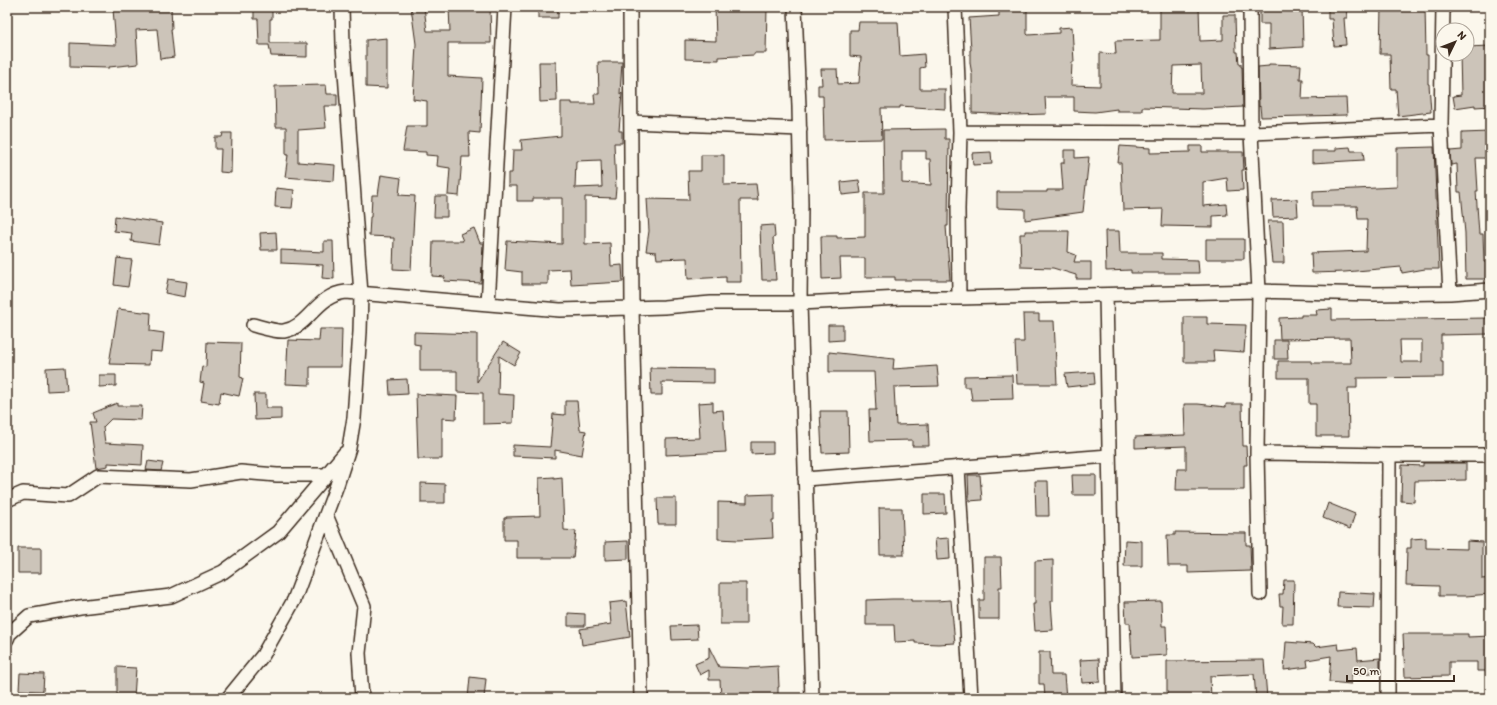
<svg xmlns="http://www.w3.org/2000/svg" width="1497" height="705" font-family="Itim,sans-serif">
  <rect width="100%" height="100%" fill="#fbf7ec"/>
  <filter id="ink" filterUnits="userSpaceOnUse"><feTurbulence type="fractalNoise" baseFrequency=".025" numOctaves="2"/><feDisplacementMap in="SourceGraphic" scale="8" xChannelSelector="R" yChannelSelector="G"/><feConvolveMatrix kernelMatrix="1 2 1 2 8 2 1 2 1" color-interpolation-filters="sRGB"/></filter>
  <g filter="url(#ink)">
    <path fill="#ccc4b9" stroke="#3b2a1e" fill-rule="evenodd" d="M141,7H171L172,29H171L174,57L160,59L157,29L136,30L138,64L109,67V68L70,67V43L116,45L113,9Z
      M254,7H272V19H270V43H307V57L271,56L269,45H259L258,19H254Z
      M411,7H424L427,31H450L449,7H490L491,43H448V76L482,78L480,133L469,132L470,157H462L459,196L448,195L450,168L437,166L438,156L426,155V152L403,151L407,126H427V101L413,99L416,44Z
      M538,7H558V18H538Z
      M715,7H767L766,53H754V55L719,57V60L685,59V40L716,41Z
      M999,7H1027V34L1028,35L1059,33V28L1072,27L1074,62H1072L1071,85L1100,86V53L1116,54L1115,41L1160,40V7H1199L1200,41L1223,40V15H1235L1236,52H1238L1239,64H1241V67H1242L1243,107L1203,109L1142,107V111H1117V109L1095,112L1074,111V97H1045L1046,114L1016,115L972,113V75L970,63V50H971L969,18L999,16ZM1201,65L1202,93H1172L1173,66Z
      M1260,7H1302L1303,47L1269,49V24H1260Z
      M1328,7H1346L1347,18H1344L1346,45L1334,46L1332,19H1328Z
      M1381,7H1425L1426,55H1428V84H1429L1431,112L1398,116L1396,89H1391L1390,54H1380Z
      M859,22H898L900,56L924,54L925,67L920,68V89H945V109L900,106V108H881L882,139L824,140L823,96H818V85H822L821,69H837L838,84L859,83L861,57L850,56V30H858Z
      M387,38V88L366,87V40Z
      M1490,46V106L1475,107V105L1455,108L1453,96L1461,95L1460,54H1467V47Z
      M539,62H556L557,101L540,102Z
      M598,62H622L620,94L622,93L619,131H622V143H614L616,188L615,198L585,197V244L610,243L611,266L622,265L623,282L571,285L570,269L548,270V284H522V272L505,270L507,241L562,244V198H533V201H517V186H508V173H512L513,150H522L521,140L561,136V102H572V104H595L594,94H599ZM601,160L602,187L575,188L576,161Z
      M1269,64L1301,65L1300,79H1303L1302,99L1346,98L1347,115L1261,117L1260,106L1259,107L1258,67L1269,66Z
      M326,85L327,94H337V106H324L326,128L298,130V162L335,165L334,181L285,177L288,155H286V127H276L275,86Z
      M945,129V139H949L948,226H946L950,280H895V277H865V258H840L841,278L822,279L821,236H837V238L865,237V193H884L883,130ZM902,151H926V159H930L931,185L902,183Z
      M1490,132V158H1476L1478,191H1476L1479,234H1483L1484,262H1490V279H1466L1465,233L1461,192H1458L1457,164L1451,165L1450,151L1462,150V133Z
      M223,133H232L231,173L220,172L221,149H215V137H222Z
      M1120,146L1150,148V153L1190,152V146H1202V152H1243L1244,170H1242L1243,190L1228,191L1227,178L1203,182V206L1226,204L1227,215L1213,216V227L1162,226L1163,209L1123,210L1121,163H1118Z
      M1350,147L1351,151H1363L1364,160L1312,163V151H1336V148Z
      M1434,147L1439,269H1425L1402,273L1401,267L1345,272L1312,273L1311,253L1366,251L1367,219H1358L1357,206H1313V191L1397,187V148Z
      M1064,150H1075V158L1089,157L1083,212L1025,220V209L997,208V192H1047V190H1063L1061,163H1064Z
      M991,152L992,164L973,165L972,153Z
      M701,155H724V185L756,184L758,200H740L741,282H726V277L688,279L687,258L657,259L656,252L646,251L649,231L647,199L689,200L688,171H701Z
      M381,175L401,178L399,195L415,196L411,270L393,269L394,238H390L391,237L369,236L370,217H371L372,195H378Z
      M859,180L861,193L842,195L841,182Z
      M276,188L294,190L292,208L275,207Z
      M435,196H447V217H434Z
      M1297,199L1298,216L1273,217L1272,200Z
      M115,216L162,223L159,245L131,241L132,233L114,231Z
      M1268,221H1283L1284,263H1272Z
      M774,225L775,237L773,238L776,280H762L760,226Z
      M474,228L480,243H483L481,283L444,281L445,277L432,276L433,241H463L460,234Z
      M1025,231H1069L1068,252L1076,255L1074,262H1091V279H1076V275L1053,268L1021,267L1020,234H1025Z
      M1105,231H1119L1120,253H1162V259L1198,260L1199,273H1131V270L1106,271Z
      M276,232L277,250H261L260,233Z
      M1206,239H1244V259H1206Z
      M324,241H333L334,279L322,278L323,265L281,263V250L324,252Z
      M117,258L132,260L128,287L114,285Z
      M168,279L187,282L185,297L165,293Z
      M118,309L151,313L150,331L164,333L162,352L150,351L149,365L109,364Z
      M1332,309V320L1490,318V334L1441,335V361H1443V377L1357,378V388H1348L1349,436H1316V404H1309V378H1278V361H1312V363H1351L1350,338L1280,339L1279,318L1301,317V315H1317L1316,310ZM1400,340H1422V362H1401Z
      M1023,314H1039V321H1054L1057,384H1017L1015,342H1024Z
      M1184,317H1207V324L1246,325L1244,352L1213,350L1214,362H1184Z
      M828,325H843V340L828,341Z
      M320,329H342L341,367H310V385L286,384L288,340L319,341Z
      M414,332L477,334V382L503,342L521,353L514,365L499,356L498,394L514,395L513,423L483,424V393L457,392V371H420V345L414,344Z
      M1274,340H1287L1288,359H1274Z
      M207,342L241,343L240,377L243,378L239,396L221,392L219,404L201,401L204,383L200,382L202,366L206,367Z
      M829,352L894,359L893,369L937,366L939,386L894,387L896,425L928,424L929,446H912V440L870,441L869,410H876L874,372H829Z
      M65,367L67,390L47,391L46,368Z
      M650,368L714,369V383L662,382V395H651Z
      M1094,372L1095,384L1067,387L1065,374Z
      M99,375H116V386L99,387Z
      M1012,375L1013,399L972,400L970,387H964V376Z
      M407,379L408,394L390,395L389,380Z
      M254,394H266V408H281V419L255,420Z
      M416,394L457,396L456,419L442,418V459H418Z
      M565,401H577L580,430L586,431L582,455L555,450V458L513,456V445L550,447L553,414L565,415Z
      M713,402V411L723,410L726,452L666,455V439L700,438L698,403Z
      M117,403V406H142L141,420L111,419L103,427L105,443L143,445L142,465L108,463V466L96,468L90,422H96L93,413Z
      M1184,404H1198L1226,407V404H1242L1243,446H1246L1247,465H1244V490H1176L1177,469H1186V446L1135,448V437L1185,435Z
      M820,411H848L849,452L822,453Z
      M751,442H773V453L751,454Z
      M148,461L163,463L161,471L146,470Z
      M1423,463H1466V480L1415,481L1414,502L1401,501L1402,465L1423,466Z
      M968,475H980L982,500L969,501Z
      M1072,475H1096V495H1073Z
      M554,477V479L562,478L564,530L576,531L573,558H517V540H504V518H506V517L540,516L539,478Z
      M1035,481H1048L1049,516H1036Z
      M421,483L445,484V503H421Z
      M774,494V520H772L773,538L738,540L718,539V502L747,503V495Z
      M924,494H945L946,513L924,514Z
      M657,498H676V524H658Z
      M1328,503L1355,514L1350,529L1323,518Z
      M879,508H902L904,555H880Z
      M1175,532L1246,533V545H1250L1251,571L1188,573V566H1168L1167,535H1175Z
      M949,538L950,559L937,560L935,539Z
      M1426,538V548L1467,549V541L1482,542V579L1490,578V594L1466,596H1439V586L1406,585L1407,548H1411V539Z
      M1125,540L1142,541V566H1124Z
      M628,541V559L605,560V542Z
      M18,548H41V573H18Z
      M984,557H1001L1002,587H999V619H979V600H984Z
      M1053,560V601H1051L1053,630L1035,631L1033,604H1035V561Z
      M1284,580H1294L1293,624H1282L1283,606H1280L1279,594H1283Z
      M720,583H746V624H720Z
      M1338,592L1375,594L1374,608L1337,607Z
      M892,599H911V601H936L951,600L955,643L938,644L915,643V641L895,642L894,625H866V600Z
      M626,601L630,637L582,645L580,629L611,624L609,603Z
      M1161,601L1162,626H1166L1167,655L1132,657L1130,623H1126L1125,602Z
      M568,613L585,614V626H568Z
      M697,625L698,639L672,640L671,626Z
      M1403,634H1468V637L1490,636V671H1477V662H1449V676L1405,677Z
      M1286,642L1313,644L1316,647L1338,644L1339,650L1357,648L1358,660L1380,658V672L1351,675V684L1329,682L1331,656L1307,660L1308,667L1284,670Z
      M709,647L719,667L747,668L778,666L779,687H778V698H721L720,680H709V670L700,675L695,664L709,658Z
      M1039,652H1050L1051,675H1064L1066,698H1045L1044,684H1039Z
      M1099,659L1100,682L1082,683L1080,660Z
      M1264,660L1267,698H1256L1254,674L1210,676L1211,698H1167V661Z
      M117,667L136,668L134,698H117Z
      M20,673L44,674L43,691L19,690Z
      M470,677L486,679L484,698H468Z"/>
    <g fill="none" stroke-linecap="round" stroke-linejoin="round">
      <g stroke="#3b2a1e" stroke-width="16">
        <path id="minor" d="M630,7L632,307L641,698
          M795,7L799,107L801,204L800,303L812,698
          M955,7L960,132L958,209L959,298
          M1250,7L1251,133L1259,291L1257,453L1260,594
          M1443,7L1441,125L1450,293
          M631,122L800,129
          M960,132L1251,133L1441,125
          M1106,295L1114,698
          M488,304L505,7
          M253,325C261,327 277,332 284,331C309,327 316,295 346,292L560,310L664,307L711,303H800L901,298H959L1259,291L1374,294L1450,293L1490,290
          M1257,453L1389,455H1490
          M958,467L971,698
          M805,479L1109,456
          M7,500L23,493L68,496L98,476L191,480L241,472L277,475H326
          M326,515L364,606L359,653L362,698
          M7,639L9,634L29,616L80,607L171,596L223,572L278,532L345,453
          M228,698L263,655L294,600L337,485L349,448L354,418L360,332L361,294L343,45L342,7
          M1388,698L1389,455"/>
      </g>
      <use href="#minor" stroke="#fbf7ec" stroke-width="13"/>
    </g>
  </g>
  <rect width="1497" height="705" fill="none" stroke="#fbf7ec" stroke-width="24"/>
  <rect x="12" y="12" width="1473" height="681" fill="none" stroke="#3b2a1e" stroke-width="1.5" filter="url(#ink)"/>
  <g transform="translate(1455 42) rotate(47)"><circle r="19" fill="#fbf7ec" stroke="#aea59a"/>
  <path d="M0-3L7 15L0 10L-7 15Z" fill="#3b2a1e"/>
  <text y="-6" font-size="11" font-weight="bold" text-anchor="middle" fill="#3b2a1e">N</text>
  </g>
  <path d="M1347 675v6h107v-6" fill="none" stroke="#3b2a1e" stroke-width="2"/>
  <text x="1353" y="675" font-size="12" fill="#3b2a1e" stroke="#fbf7ec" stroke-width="3" paint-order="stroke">50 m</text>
</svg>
